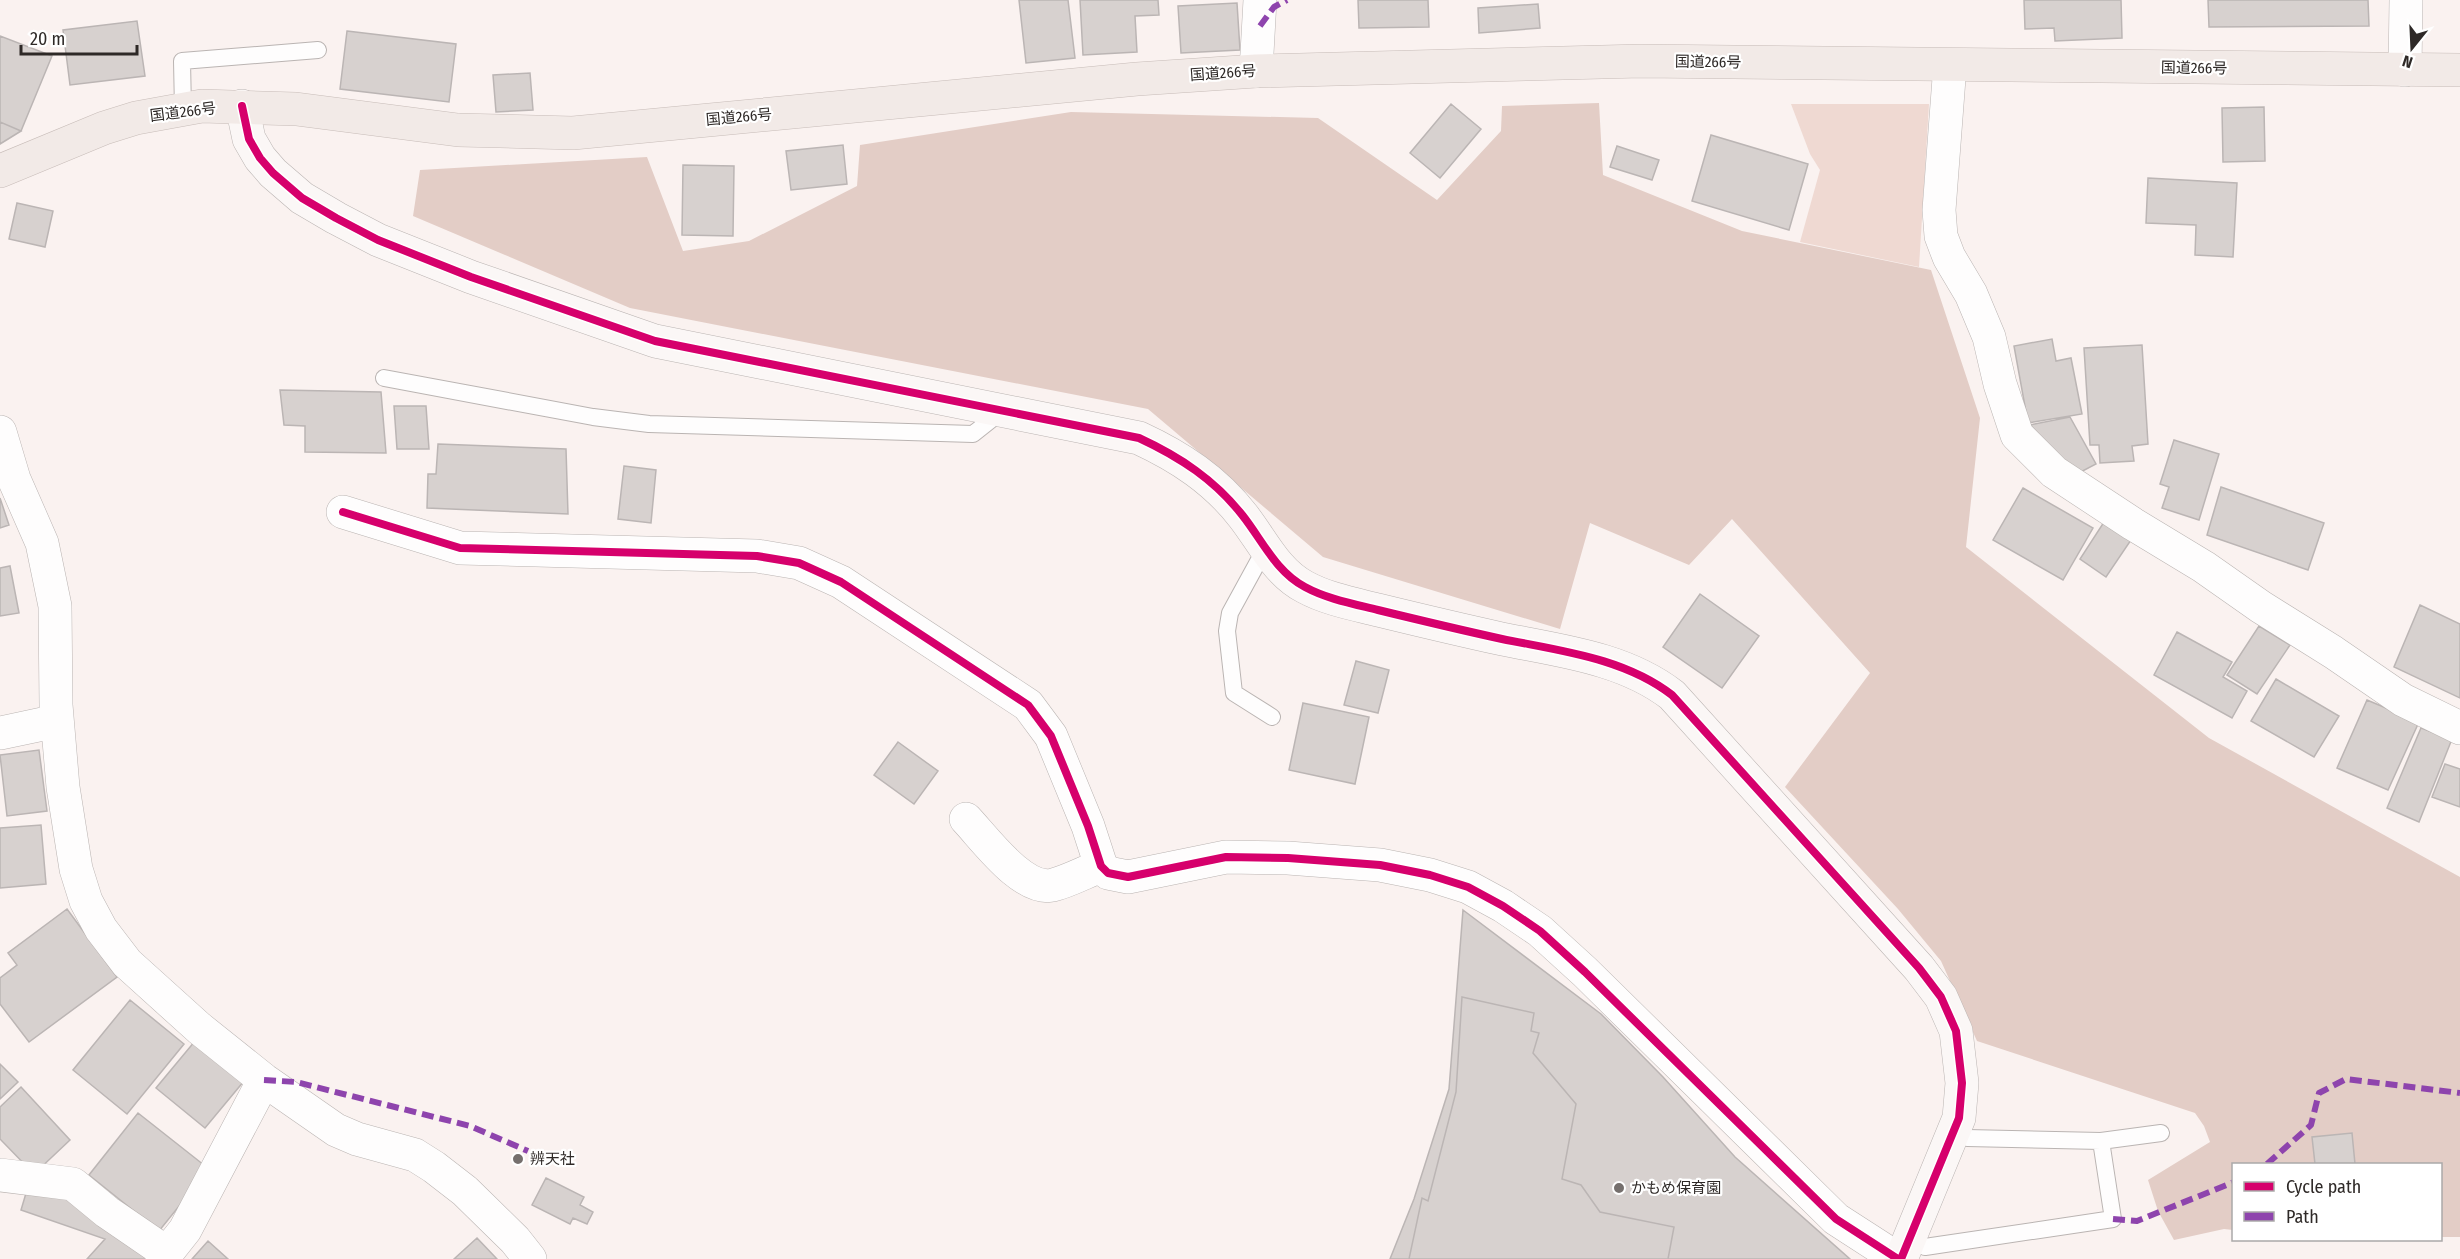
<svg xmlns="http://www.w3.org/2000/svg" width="2460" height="1259" font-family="'Fira Sans Condensed','Noto Sans JP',sans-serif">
  <rect width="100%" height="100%" fill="#faf2f0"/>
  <path fill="#efd9d2" d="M1791,104H1929L1919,267L1800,242L1820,170L1810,154Z"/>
  <path fill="#e3cdc6" d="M1599,103L1603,175L1742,231L1931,270L1980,418L1966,547L2209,738L2460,877V1237H2441L2440,1164H2234L2233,1230L2224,1229L2174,1240L2158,1211L2148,1180L2210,1142L2204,1126L2195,1113L1977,1041L1941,961L1898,909L1785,787L1870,673L1732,519L1689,565L1590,523L1560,629L1323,557L1148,409L630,308L413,216L420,170L647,157L683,251L749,241L857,186L860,145L1071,112L1318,118L1437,200L1501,131L1502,106Z"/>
  <path fill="#d7d1cf" stroke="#bbb5b4" stroke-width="1.5" d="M1019,0H1068L1075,58L1026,63Z
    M1080,0H1158L1159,15L1135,16L1137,52L1083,55Z
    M1358,0H1428L1429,27L1359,28Z
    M2024,0H2121L2122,38L2055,41L2054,28L2025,29Z
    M2208,0H2368L2369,26L2209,27Z
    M1237,3L1240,50L1181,53L1178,6Z
    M1538,4L1540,28L1479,33L1478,8Z
    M137,21L145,76L70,85L63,30Z
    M347,31L456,44L449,102L340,89Z
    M0,36L52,56L21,131L0,122Z
    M530,73L533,110L496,112L493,75Z
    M1451,104L1481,129L1440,178L1410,153Z
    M2264,107L2265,161L2223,162L2222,108Z
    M0,122L21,131L0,144Z
    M1711,135L1808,164L1789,230L1692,201Z
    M843,145L847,184L791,190L786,151Z
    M1617,146L1659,160L1652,180L1610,167Z
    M683,165L734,166L733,236L682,235Z
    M2148,178L2237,183L2233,257L2195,255L2196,225L2146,223Z
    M17,203L53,211L45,247L9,239Z
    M2052,339L2056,361L2071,358L2082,414L2028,423L2014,346Z
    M2142,345L2148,444L2132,446L2134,461L2100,463L2099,445H2090L2084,348Z
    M280,390L381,392L386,453L305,452V426L284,425Z
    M394,406H426L429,449H397Z
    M2070,417L2096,464L2073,476L2030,425Z
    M2174,440L2219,454L2199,520L2162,508L2169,487L2160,484Z
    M438,444L566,449L568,514L427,508L428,474H436Z
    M624,466L656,470L651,523L618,519Z
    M2221,487L2324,523L2308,570L2207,535Z
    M2023,488L2093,528L2063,580L1993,540Z
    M0,498L9,525L0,528Z
    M2104,522L2131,540L2106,577L2080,559Z
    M10,566L19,613L0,616V568Z
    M1700,594L1759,636L1722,688L1663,647Z
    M2420,605L2460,624V698L2394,667Z
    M2259,626L2290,645L2257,694L2227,675Z
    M2177,632L2232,662L2223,677L2247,691L2232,718L2154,675Z
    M1356,661L1389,670L1378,713L1344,705Z
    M2276,679L2339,716L2314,757L2251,721Z
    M2367,700L2419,722L2388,790L2337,768Z
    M1303,703L1369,717L1355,784L1289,770Z
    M2421,728L2452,739L2419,822L2387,808Z
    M898,742L938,771L914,804L874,775Z
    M39,750L47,811L7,816L0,755Z
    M2445,764L2460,769V807L2432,797Z
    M41,825L46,884L0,888V828Z
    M67,909L117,977L29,1042L0,1004V978L17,965L8,953Z
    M1463,910L1601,1014L1663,1077L1735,1157L1850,1259H1390L1414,1199L1449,1089Z
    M1462,997L1534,1013L1531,1031L1539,1033L1533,1053L1576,1104L1562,1179L1581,1185L1600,1212L1674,1227L1668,1259H1409L1422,1198L1428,1201L1456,1092Z
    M130,1000L184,1044L127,1114L73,1070Z
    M195,1041L244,1081L205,1128L156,1088Z
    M0,1064L18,1082L0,1099Z
    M21,1087L70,1140L34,1174L0,1139V1107Z
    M138,1113L209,1169L159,1231L89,1175Z
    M2352,1133L2355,1164H2315L2312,1137Z
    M546,1178L584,1197L580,1205L593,1212L587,1224L573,1218L570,1224L532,1205Z
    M29,1183L69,1188L148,1259H87L105,1239L21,1210Z
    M477,1238L497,1259H454Z
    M208,1241L228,1259H192Z"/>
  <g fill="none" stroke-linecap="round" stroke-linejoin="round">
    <g stroke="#bab4b2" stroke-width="18">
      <path id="lane" d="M183,109L182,61L318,50
        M384,378L593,417L649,424L973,434L1002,411
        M1265,549L1230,613L1227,631L1234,693L1272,717
        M2101,1141L2161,1133
        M1925,1247L2113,1219L2101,1141L1967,1138"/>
    </g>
    <g stroke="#bab4b2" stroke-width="34">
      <path id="street" d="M1950,65L1939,210L1941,236L1949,257L1971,294L1989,337L2000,384L2017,435L2054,472L2133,524L2204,567L2261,607L2333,652L2403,700L2460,728
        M2405,70L2406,0
        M1256,71L1260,0
        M0,432L14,479L42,543L55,606L56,705L63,787L76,869L86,901L101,929L127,963L199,1028L264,1080L336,1130L357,1139L415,1155L434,1167L465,1191L515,1240L530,1259
        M343,512L460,548L757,556L799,563L841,582L1028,705L1051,736L1088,826L1101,866L1108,873L1128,877L1226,857L1288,858L1380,865L1430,875L1468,887L1503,906L1540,931L1585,972L1836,1219L1898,1259
        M0,733L57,721
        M966,819C985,839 1023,892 1053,885C1069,881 1085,872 1101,866
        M0,1175L73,1184L107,1212L167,1253
        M162,1259L185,1230L264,1080"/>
    </g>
    <g stroke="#bab4b2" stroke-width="34">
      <path id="secondary" d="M242,106L249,139L260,158L273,173L302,198L336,218L378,240L471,277L655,341L1139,438C1180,457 1215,480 1243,516C1262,540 1276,572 1305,587C1327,599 1354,604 1378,610C1419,620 1461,630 1502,639C1561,651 1624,658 1672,695L1919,968L1941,997L1956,1031L1962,1083L1959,1118L1901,1259"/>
    </g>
    <g stroke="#c7bcb8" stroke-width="34">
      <path id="highway" d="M0,171L104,128L136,118L202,106L296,109L458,130L573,133L1137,79L1256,71L1641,61L2460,70"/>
    </g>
    <use href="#lane" stroke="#fefdfd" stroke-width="16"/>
    <use href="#street" stroke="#fefdfd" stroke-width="33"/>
    <use href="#secondary" stroke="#fbf7f6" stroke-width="33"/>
    <use href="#highway" stroke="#f2eae7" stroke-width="33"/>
    <path stroke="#8e44ad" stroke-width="6" stroke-dasharray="12 6" stroke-linecap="butt" d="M1260,26L1274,7L1287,0
      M264,1080L296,1082L470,1126L528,1151
      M2267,1164L2311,1125L2319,1093L2346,1079L2460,1093
      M2113,1219L2137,1221L2234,1182"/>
    <g stroke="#fff" stroke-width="11">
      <path id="cycleway" d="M242,106L249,139L260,158L273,173L302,198L336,218L378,240L471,277L655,341L1139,438C1180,457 1215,480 1243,516C1262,540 1276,572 1305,587C1327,599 1354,604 1378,610C1419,620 1461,630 1502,639C1561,651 1624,658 1672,695L1919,968L1941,997L1956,1031L1962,1083L1959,1118L1901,1259
        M343,512L460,548L757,556L799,563L841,582L1028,705L1051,736L1088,826L1101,866L1108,873L1128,877L1226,857L1288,858L1380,865L1430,875L1468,887L1503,906L1540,931L1585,972L1836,1219L1898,1259"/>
    </g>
    <use href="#cycleway" stroke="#d6006c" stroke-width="8"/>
  </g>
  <g fill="#756f6d" stroke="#fff" stroke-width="2">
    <circle cx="518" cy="1159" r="6"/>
    <circle cx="1619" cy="1188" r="6"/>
  </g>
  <g text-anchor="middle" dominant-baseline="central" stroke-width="4.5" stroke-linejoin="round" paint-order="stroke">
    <g font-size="15" fill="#2e2927" stroke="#fff">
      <text transform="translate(1708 62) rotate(1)">国道266号</text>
      <text transform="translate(2194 68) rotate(1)">国道266号</text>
      <text transform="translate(1223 73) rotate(-4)">国道266号</text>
      <text transform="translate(183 112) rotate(-7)">国道266号</text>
      <text transform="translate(739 117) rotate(-5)">国道266号</text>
    </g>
    <g font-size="15" fill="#2e2927" stroke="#fff" text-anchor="start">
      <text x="530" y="1159">辨天社</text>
      <text x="1631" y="1188">かもめ保育園</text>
    </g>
  </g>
  <rect x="2232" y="1163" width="210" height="78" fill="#ffffff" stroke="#aba9a9" stroke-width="1.5"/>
  <rect x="2244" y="1182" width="30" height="9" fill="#d6006c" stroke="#aba9a9" stroke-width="1.5"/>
  <text x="2286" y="1193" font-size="18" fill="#2e2927">Cycle path</text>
  <rect x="2244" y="1212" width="30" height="9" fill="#8e44ad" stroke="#aba9a9" stroke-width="1.5"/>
  <text x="2286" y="1223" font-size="18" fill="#2e2927">Path</text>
  <g transform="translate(2412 48) rotate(198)" stroke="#ffffff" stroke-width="4.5" paint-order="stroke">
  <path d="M0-4.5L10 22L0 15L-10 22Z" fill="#2e2927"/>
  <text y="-9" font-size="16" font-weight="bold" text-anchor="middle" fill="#2e2927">N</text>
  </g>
  <path d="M21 45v9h116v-9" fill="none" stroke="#2e2927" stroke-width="3"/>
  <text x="30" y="45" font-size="18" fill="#2e2927" stroke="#ffffff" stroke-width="4.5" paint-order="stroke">20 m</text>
</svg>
